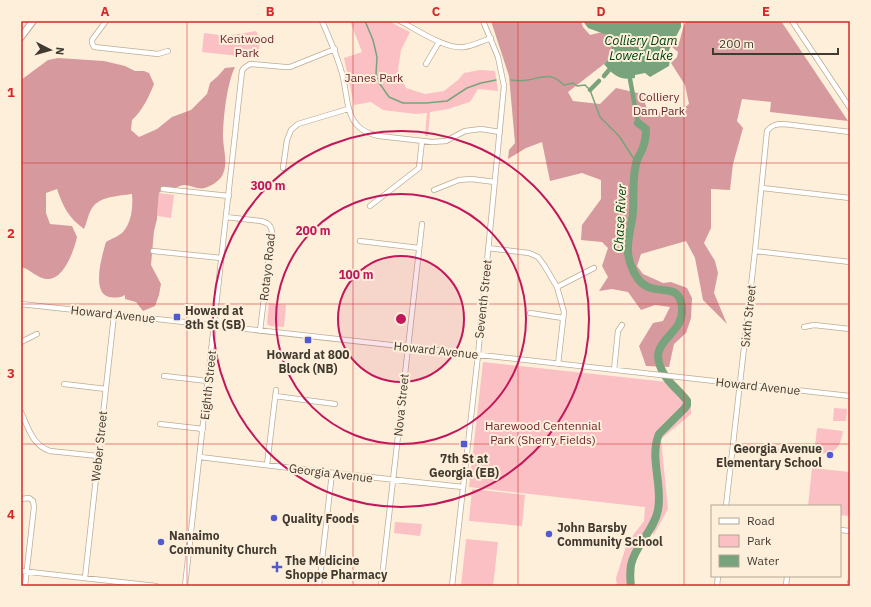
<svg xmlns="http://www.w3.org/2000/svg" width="871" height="607" font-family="'IBM Plex Sans',sans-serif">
  <rect width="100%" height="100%" fill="#fdefda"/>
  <path fill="#fac0c3" d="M350,21H388L410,32L401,50L398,70L406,88L425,94L444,91L458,80L464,73L480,70L495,71L498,91L478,89L470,102L448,109L430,112L428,136H425L427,113L416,114L383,110L371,102L354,105L344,58L362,52Z
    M256,31L260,40L258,58L202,52L204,33L226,36Z
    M159,193L174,195L171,218L157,216Z
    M269,303L286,305L284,327L270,326L267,324Z
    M483,362L677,383L691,399V414L661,439L668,509L653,536L654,528C642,544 627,565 629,586H617L616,578L627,543L644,521L645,507L469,487Z
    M834,408L847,409L846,421H833Z
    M818,428L843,431C840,450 834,455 814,453L817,429Z
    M812,468L850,472V516L840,515V506H808Z
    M472,489L525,495L522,526L469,521Z
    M395,522L422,524L420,536L394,533Z
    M466,539L498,542L493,586H461Z"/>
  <path fill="#d69a9e" d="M491,21H581L583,27L590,35L602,32L607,35L611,45L612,55L604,64L568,92L573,101L600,104L616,88L642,94L648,112L678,113L689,104L685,85L671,63L677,57L678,52L672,47L679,43L684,25L687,21H781L848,121L770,112L771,102L742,99L737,121L743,128L733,164L730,190L711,189V228L704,243L715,261L718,273L714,293L727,324L703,300L695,258L686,241L641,254L637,266L643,274L663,283L671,282L687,288L692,298L691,318L686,333L674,344L669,367L646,366L639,346L653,323L663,321L670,307L655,305L641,310L628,292L612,289L599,291L608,277L602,266L608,248L602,242L581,240L582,225L601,199V180L582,173L550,181L542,142L526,148L508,159L509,150L515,143L509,76Z
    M58,58L104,61L125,66L135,71H144L149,73L154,84C149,97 142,111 132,120L131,130L139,137L157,129L172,117L191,110L207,94L210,83L218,76L225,68L235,67C227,83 223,118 223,136C223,150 229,163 222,176C219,181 211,186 205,188C198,190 191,185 184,185C180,185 176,188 172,189C169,189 166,189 163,189L159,193L157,216V219L154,231L151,265L161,284L159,295L155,306L143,311L136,302L125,299V295C120,298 115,298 109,297C91,293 102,255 106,242C111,239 119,236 123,232C132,222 133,206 132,194C119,196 100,196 92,208C88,214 87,223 84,229C69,218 63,207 57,189L46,193V213L50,224L72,226L77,237C74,250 64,281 46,279C37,278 30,269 21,267V80L48,60Z"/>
  <path fill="#79a37c" d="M583,21H681V27L669,50L670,60L669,66L650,77L645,73L635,75V78C620,81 613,75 604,64L612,55L611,45L607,35L588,28Z"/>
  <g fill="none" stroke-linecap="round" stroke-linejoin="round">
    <path stroke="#79a37c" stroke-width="1.5" d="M365,21L373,40L377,57L376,74L380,84L389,97L403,103H426L447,101L467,88L481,83L496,80
      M511,80C517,81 522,81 528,80C544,77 551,72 564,85L573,83L577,86L585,85L590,90L600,117L619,136L636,162"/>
    <path stroke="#79a37c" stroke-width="4.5" d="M604,76L609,70
      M630,79L638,123
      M590,90L599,81"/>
    <path stroke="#79a37c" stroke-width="8" d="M631,586C630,579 630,572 631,565C635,545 654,531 658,510C663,485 649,457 659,434L684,409L687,405V401C680,391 670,385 664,374C643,339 685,338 682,307C679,279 653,299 638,279C633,272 628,260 628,251C627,238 632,225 633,212C634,196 632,180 636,164C637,159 640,154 642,150C645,143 646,136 646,129L638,123"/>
    <g stroke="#bdad94" stroke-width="6">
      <path id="minor" d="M106,21L92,40V43L94,47L158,54L168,51
        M322,21C329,37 336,53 341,70C350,96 341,129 379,136L432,142L446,141L465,131L481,129L500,132
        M400,21C416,29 446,50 464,47C473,46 482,41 491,38
        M792,21L850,108
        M426,64L439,42
        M283,168L287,140L291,130L298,124L348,109
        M762,188L850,198
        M163,189L229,196
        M434,190L459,180L471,179L495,182
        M370,206L419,168L422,141
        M226,217L261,221C268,223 271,225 272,232L260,331
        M360,241L419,248
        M488,248L529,253L538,257L544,265L557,287L564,312L558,364
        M153,251L221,258
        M755,251L850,262
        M557,287L594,268
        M21,304L850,396
        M530,313L563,318
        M804,327L814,325L850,329
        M21,342L37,334
        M614,370L618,331L622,325
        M164,376L208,381
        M64,384L106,389
        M275,396L335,404
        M21,412C28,427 32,445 50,451L98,456
        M160,424L203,429
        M733,447L776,451
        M200,457C288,468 375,478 463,487
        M267,465L276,390
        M21,499L29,498L33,501L34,507L25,586
        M726,506L755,251L767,131C772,125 776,124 784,124L850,132
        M840,530L850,531
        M21,571L156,586
        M85,578L114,315
        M185,586L242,71L244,68L250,64L285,67H290L335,49
        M319,586L332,473
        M381,586L422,224
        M452,586L478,355L504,86L498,57L483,21
        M717,586L718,576
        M786,586L787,576
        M850,586V582"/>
    </g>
    <g stroke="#bdad94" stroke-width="8">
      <path id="highway" d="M21,37L33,21"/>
    </g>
    <use href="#minor" stroke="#fff" stroke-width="4.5"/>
    <use href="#highway" stroke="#fff" stroke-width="6"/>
  </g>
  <path fill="none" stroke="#d62828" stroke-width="1" stroke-opacity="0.55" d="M187,21V586M353,21V586M518,21V586M684,21V586M21,163H850M21,304H850M21,444H850"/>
  <circle cx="401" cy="319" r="63" fill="#c2185b" fill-opacity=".12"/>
  <g fill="none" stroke="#c2185b" stroke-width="2">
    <circle cx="401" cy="319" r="63"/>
    <circle cx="401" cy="319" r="125"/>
    <circle cx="401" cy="319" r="188"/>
  </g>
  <g fill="#515ad0" stroke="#fdefda" stroke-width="1.5">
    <rect x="173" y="313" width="8" height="8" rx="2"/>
    <rect x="304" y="336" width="8" height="8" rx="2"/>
    <rect x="460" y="440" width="8" height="8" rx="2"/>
    <circle cx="830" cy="455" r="4"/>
    <circle cx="274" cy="518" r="4"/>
    <circle cx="549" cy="534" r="4"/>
    <circle cx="161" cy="542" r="4"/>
    <path d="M275 561h4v4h4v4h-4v4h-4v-4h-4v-4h4z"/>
  </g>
  <g text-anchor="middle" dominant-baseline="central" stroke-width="4" stroke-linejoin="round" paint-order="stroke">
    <g font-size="12" fill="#6d2530" stroke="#fdefda">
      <text x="247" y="38">Kentwood<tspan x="247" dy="14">Park</tspan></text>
      <text x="374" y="77">Janes Park</text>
      <text x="659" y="96">Colliery<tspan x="659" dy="14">Dam Park</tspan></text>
      <text x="543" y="425">Harewood Centennial<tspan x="543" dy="14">Park (Sherry Fields)</tspan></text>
    </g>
    <g font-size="12" fill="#413a30" stroke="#fdefda">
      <text transform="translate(267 267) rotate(-84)">Rotayo Road</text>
      <text transform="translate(483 299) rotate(-84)">Seventh Street</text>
      <text transform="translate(113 314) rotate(6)">Howard Avenue</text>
      <text transform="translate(748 316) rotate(-84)">Sixth Street</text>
      <text transform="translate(436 350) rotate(6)">Howard Avenue</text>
      <text transform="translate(208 385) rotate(-84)">Eighth Street</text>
      <text transform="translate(758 386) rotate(6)">Howard Avenue</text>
      <text transform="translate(401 405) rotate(-84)">Nova Street</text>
      <text transform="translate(99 446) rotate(-84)">Weber Street</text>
      <text transform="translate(331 473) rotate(7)">Georgia Avenue</text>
    </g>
    <g font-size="12" font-weight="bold" fill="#413a30" stroke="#fdefda" text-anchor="start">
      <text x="185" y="310">Howard at<tspan x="185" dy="14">8th St (SB)</tspan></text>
      <text x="308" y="354" text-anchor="middle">Howard at 800<tspan x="308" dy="14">Block (NB)</tspan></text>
      <text x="822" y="448" text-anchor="end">Georgia Avenue<tspan x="822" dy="14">Elementary School</tspan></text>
      <text x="464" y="458" text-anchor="middle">7th St at<tspan x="464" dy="14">Georgia (EB)</tspan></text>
      <text x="282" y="518">Quality Foods</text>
      <text x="557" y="527">John Barsby<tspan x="557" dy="14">Community School</tspan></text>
      <text x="169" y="535">Nanaimo<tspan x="169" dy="14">Community Church</tspan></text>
      <text x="285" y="560">The Medicine<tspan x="285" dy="14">Shoppe Pharmacy</tspan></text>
    </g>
    <g font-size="13" font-style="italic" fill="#004310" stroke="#fdefda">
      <text x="641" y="40">Colliery Dam<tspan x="641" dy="15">Lower Lake</tspan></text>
      <text transform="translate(620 218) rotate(-87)">Chase River</text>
    </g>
  </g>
  <circle cx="401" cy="319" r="6" fill="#c2185b" stroke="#fdefda" stroke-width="2"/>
  <g font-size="12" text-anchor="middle" font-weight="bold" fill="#c2185b" stroke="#fdefda" stroke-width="4" stroke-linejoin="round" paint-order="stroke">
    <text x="268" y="190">300 m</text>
    <text x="313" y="235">200 m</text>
    <text x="356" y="279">100 m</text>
  </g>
  <rect width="871" height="607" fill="none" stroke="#fdefda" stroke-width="44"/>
  <rect x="711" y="505" width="130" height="72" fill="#fdefda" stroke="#b2a796"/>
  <rect x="719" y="518" width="20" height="6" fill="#ffffff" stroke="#b2a796"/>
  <text x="747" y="525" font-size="12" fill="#413a30">Road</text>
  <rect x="719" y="535" width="20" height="12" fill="#fac0c3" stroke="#b2a796"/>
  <text x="747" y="545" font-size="12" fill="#413a30">Park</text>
  <rect x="719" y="555" width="20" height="12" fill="#79a37c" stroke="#b2a796"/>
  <text x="747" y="565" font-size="12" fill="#413a30">Water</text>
  <g transform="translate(50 50) rotate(96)" stroke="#fdefda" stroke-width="3" paint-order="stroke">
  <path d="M0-3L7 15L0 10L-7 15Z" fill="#413a30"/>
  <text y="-6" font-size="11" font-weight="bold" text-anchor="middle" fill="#413a30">N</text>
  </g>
  <path d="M713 48v6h125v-6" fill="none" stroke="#413a30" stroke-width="2"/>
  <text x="719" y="48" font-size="12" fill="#413a30" stroke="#fdefda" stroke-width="3" paint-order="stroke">200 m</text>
  <rect x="22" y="22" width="827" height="563" fill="none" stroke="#d62828" stroke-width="1.5"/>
  <g font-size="13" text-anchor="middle" font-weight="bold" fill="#d62828">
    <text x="105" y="16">A</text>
    <text x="270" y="16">B</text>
    <text x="436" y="16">C</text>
    <text x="601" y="16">D</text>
    <text x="766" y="16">E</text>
    <text x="11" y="97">1</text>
    <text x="11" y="238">2</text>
    <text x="11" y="378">3</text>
    <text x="11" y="519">4</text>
  </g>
</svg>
